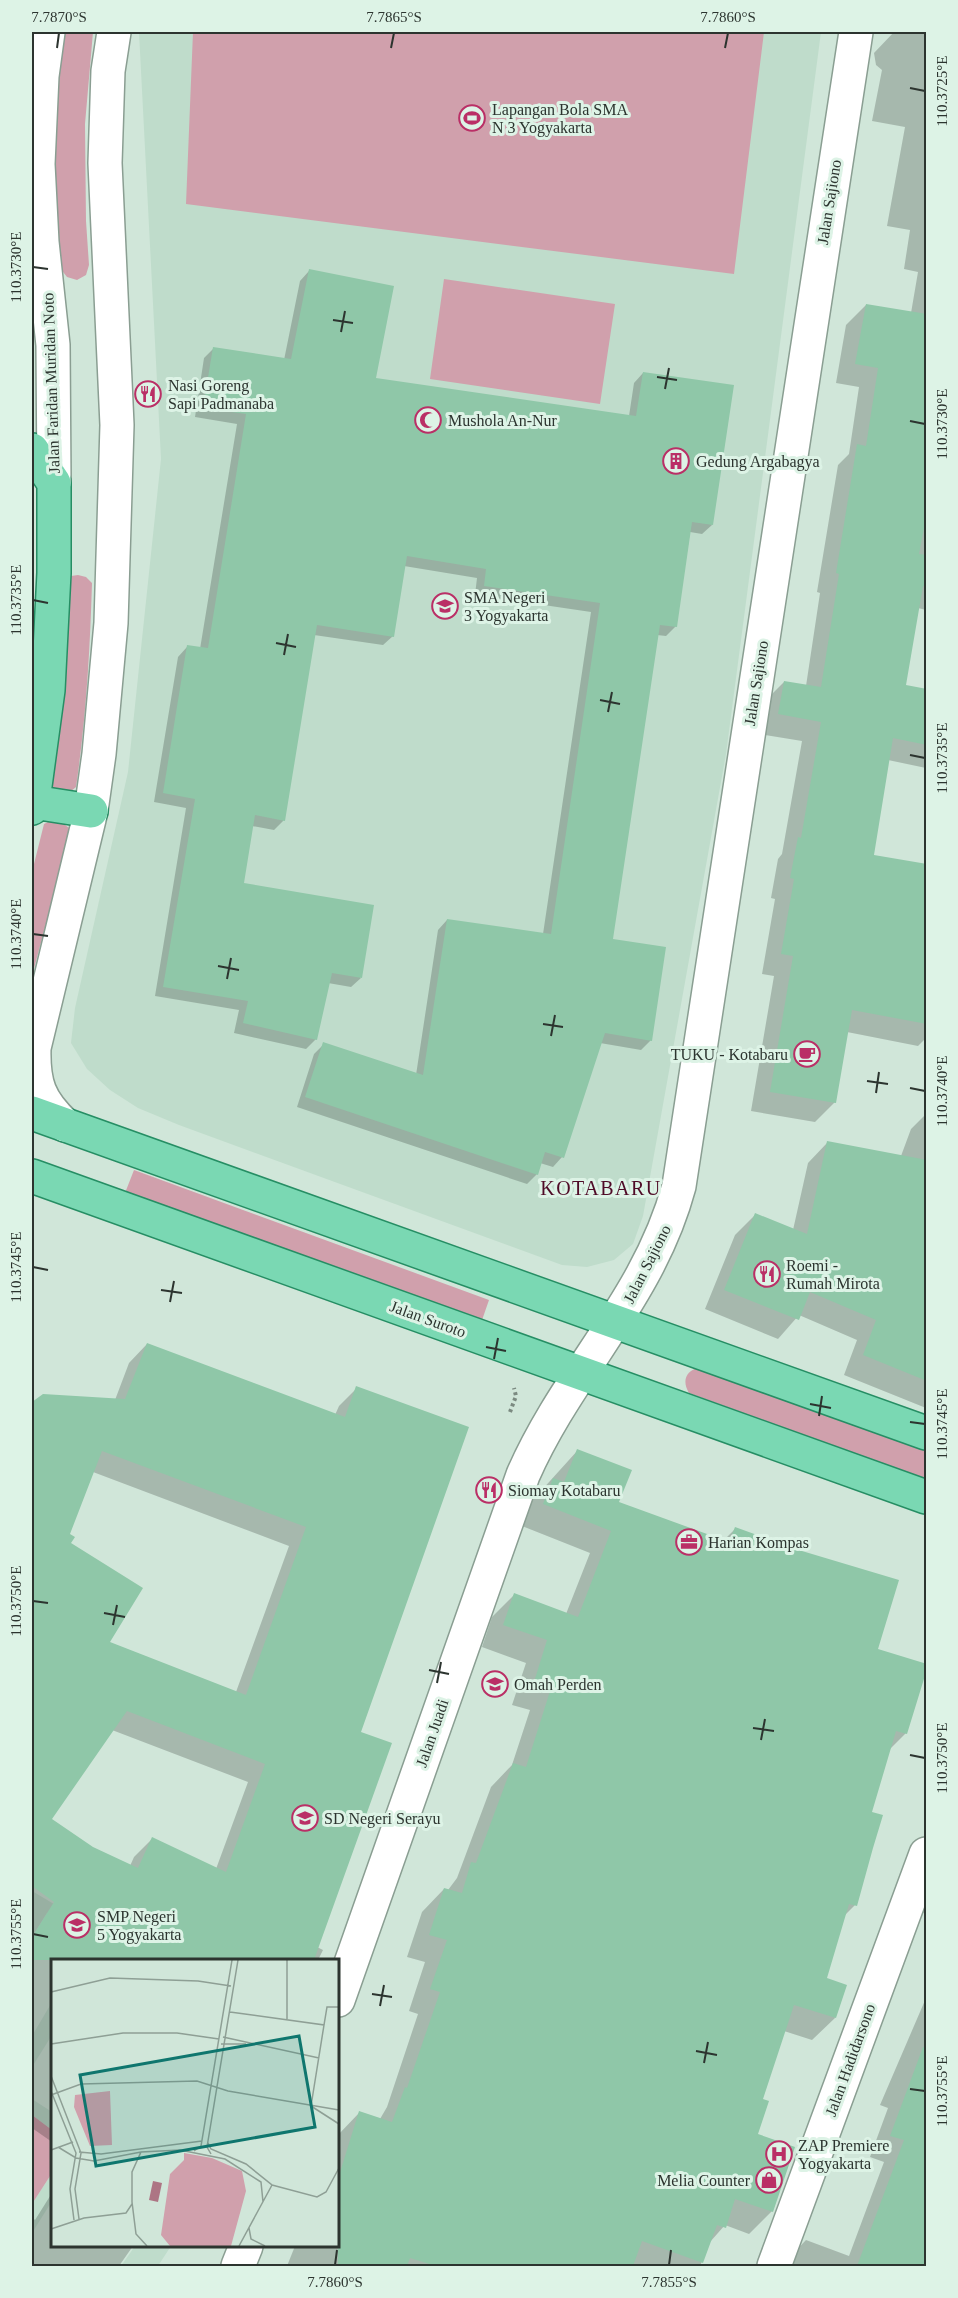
<svg xmlns="http://www.w3.org/2000/svg" width="958" height="2298" font-family="'Times New Roman',serif">
  <rect width="100%" height="100%" fill="#d0e6d9"/>
  <path fill="#bfdccb" d="M139,32H821L726,754L643,1216L633,1244L614,1260L587,1267L562,1265L179,1125L138,1108L110,1090L87,1069L71,1043L75,1008L128,772L161,459Z
    M32,1891L148,1960H135L107,1944L97,1960H78L90,1941L47,1913L32,1937Z
    M52,2002V2035L32,2067V2036Z
    M32,2099L52,2112V2130L32,2115Z
    M52,2173V2201L32,2233V2204Z
    M135,2246H171L158,2266H121Z"/>
  <path fill="#d0a0ac" d="M64,32H93L85,124L86,221L89,265L86,275L77,280L67,277L60,268L56,218L54,122Z
    M193,32H764L734,274L186,204Z
    M444,279L615,304L600,404L430,379Z
    M78,575L86,577L92,583C90,651 86,719 76,787L70,792L54,790L51,784L65,582L71,576Z
    M50,821C59,821 64,823 71,830L32,976V872L44,824Z
    M134,1170L489,1300L481,1323L125,1193Z
    M700,1367L926,1449V1481L689,1393C682,1381 685,1371 700,1367Z
    M32,2115L52,2130V2173L32,2204Z"/>
  <path fill="#0003" fill-rule="evenodd" d="M894,32H926V610L918,608L904,686L926,691V768L888,760L872,856L926,865V1038L918,1046L847,1032L835,1102L815,1122L751,1111L774,976L762,974L775,899L771,898L778,859L782,854L802,741L759,734L764,702L784,682L806,686L820,593L817,592L838,465L849,454L859,387L836,383L846,325L866,305L911,313L918,272L904,269L910,230L887,226L905,127L872,121L882,70L876,65L874,53Z
    M309,271L374,379L629,416L634,383L643,373L712,525L702,534L690,532L676,626L666,636L657,635L611,941L651,1040L641,1050L600,1043L562,1157L553,1167L540,1163L537,1174L527,1184L297,1107L314,1054L324,1044L416,1075L438,930L447,920L543,934L591,612L475,595L477,578L404,566L393,636L383,645L314,635L284,820L274,830L252,826L242,884L361,978L351,987L328,983L316,1039L306,1049L234,1033L239,1010L155,996L186,808L154,802L178,657L187,647L200,649L237,424L195,417L204,358L214,348L284,360L300,281Z
    M926,1114V1408L844,1375L857,1340L799,1315L778,1339L705,1309L735,1235L755,1215L793,1230L808,1163L827,1143L901,1156L911,1129Z
    M147,1344L335,1415L339,1406L357,1388L359,1733L317,1947L323,1950L318,1960H52V2142L32,2128V1404L44,1395L115,1400L129,1363ZM93,1472L289,1546L236,1692L108,1642L69,1543L68,1534ZM112,1730L248,1782L216,1869L152,1839L134,1857L130,1866L92,1849L50,1819Z
    M578,1450L617,1503L723,1541L735,1529L876,1650L906,1733L888,1751L870,1813L855,1905L844,1916L825,1979L835,2018L812,2040L784,2031L762,2100L756,2135L772,2211L749,2234L725,2225L710,2242L700,2266H287L295,2246H338V2135L359,2113L380,2119L387,2107L418,2014L409,2011L425,1962L407,1957L422,1912L444,1889L448,1890L457,1878L491,1787L512,1765L530,1710L512,1705L526,1663L482,1647L492,1617L514,1595L566,1614L590,1553L522,1526L531,1502Z
    M926,1895V1914L919,1911Z
    M926,1998V2266H783L785,2262L806,2240L849,2256L884,2162L870,2157L888,2108L880,2105Z
    M52,2193V2246H133L119,2266H32V2217L35,2220Z"/>
  <path fill="#8fc7a8" fill-rule="evenodd" d="M309,269L394,286L376,378L636,416L643,372L734,385L713,525L692,522L677,627L660,625L613,939L666,947L652,1041L605,1033L564,1158L545,1152L538,1175L305,1097L323,1042L423,1075L447,919L551,934L600,603L484,586L486,569L407,556L394,637L317,625L285,821L255,815L244,883L374,905L362,978L332,973L317,1040L243,1023L248,1001L163,987L195,799L163,793L187,645L208,648L246,414L203,408L213,347L291,359Z
    M866,304L927,314V512L919,554L927,555V587L923,586L906,685L927,689V745L893,738L874,855L927,864V1024L852,1010L836,1103L770,1092L793,956L781,954L794,879L790,878L798,837L801,838L821,722L778,714L784,681L821,687L839,574L836,573L857,444L866,446L878,368L855,364Z
    M827,1141L927,1160V1381L863,1355L876,1320L810,1292L799,1320L724,1290L755,1213L807,1234Z
    M147,1343L345,1417L356,1386L469,1427L361,1732L392,1743L314,1960H32V1937L54,1902L32,1886V1402L43,1394L125,1399ZM102,1451L306,1527L246,1695L110,1642L143,1588L71,1543L75,1537L70,1534ZM127,1711L265,1764L226,1872L152,1837L138,1868L93,1847L52,1819Z
    M577,1449L632,1470L619,1502L729,1542L735,1527L802,1551L899,1580L878,1649L927,1664V1669L907,1734L896,1731L872,1812L883,1815L873,1848L857,1906L849,1904L827,1978L847,1985L836,2018L794,2005L763,2099L769,2101L758,2134L795,2147L773,2212L735,2199L726,2228L717,2225L703,2263L642,2241L633,2266H436L410,2258L407,2266H338V2179L359,2111L392,2122L405,2087L407,2088L440,1992L430,1989L447,1940L429,1935L444,1888L462,1893L471,1862L476,1863L513,1763L526,1767L551,1688L534,1682L547,1640L503,1625L514,1593L578,1617L611,1531L543,1504L553,1478L564,1482Z
    M923,2047L927,2048V2266H857L904,2140L890,2136Z"/>
  <g fill="none" stroke-linecap="round" stroke-linejoin="round">
    <g stroke="#8a9e92" stroke-width="36">
      <path id="minor" d="M48,32L42,76L38,164L42,242L53,345L54,483
        M65,1125C39,1101 33,1083 34,1048L91,811L99,754L111,623L117,425L105,163L108,71L114,32
        M338,2000L523,1475C568,1372 649,1298 679,1186L856,32
        M238,2266L246,2246
        M774,2266L926,1854"/>
    </g>
    <g stroke="#268e64" stroke-width="36">
      <path id="major" d="M32,450L54,483V573L48,690L32,808
        M33,802L91,811
        M32,1113L926,1433
        M32,1176L926,1497"/>
    </g>
    <path stroke="#7b8a81" stroke-width="4" stroke-dasharray="3 3" stroke-linecap="butt" d="M510,1412L516,1396L514,1388"/>
    <use href="#minor" stroke="#fff" stroke-width="33"/>
    <use href="#major" stroke="#7ad8b3" stroke-width="33"/>
  </g>
  <path fill="none" stroke="#2c342f" stroke-width="2" d="M57,48L59,33M391,48L394,33M725,48L728,33M910,88L925,91M33,267L48,269M333,320L353,323M341,332L345,311M657,377L677,380M665,389L669,368M910,421L925,424M33,600L48,603M276,643L296,647M284,655L288,634M600,700L620,704M608,712L612,692M910,755L925,758M33,934L48,936M218,966L239,970M227,979L231,958M543,1024L563,1027M551,1036L555,1015M867,1081L888,1084M910,1088L925,1091M876,1093L879,1072M33,1267L48,1270M161,1290L182,1293M170,1302L174,1281M486,1347L506,1351M494,1359L498,1338M810,1404L831,1408M819,1416L822,1396M910,1422L925,1424M33,1601L48,1603M104,1613L125,1617M113,1625L117,1605M429,1670L449,1674M437,1683L441,1662M753,1728L774,1731M761,1740L765,1719M910,1755L925,1758M33,1934L48,1937M372,1994L392,1997M380,2006L384,1985M696,2051L717,2055M704,2063L708,2042M910,2089L925,2091M335,2265L337,2250M669,2265L671,2250"/>
  <defs>
    <g id="stadium-ring" transform="scale(1.35)"><circle r="9.5" fill="#ddf3e6" stroke="#ba2f66" stroke-width="1.5"/><path d="M0-5a6.5 5 0 1 0 0 10a6.5 5 0 1 0 0-10ZM-3.5-1.8h7v3.6h-7Z" fill="#ba2f66"/></g>
    <g id="restaurant-ring" transform="scale(1.35)"><circle r="9.5" fill="#ddf3e6" stroke="#ba2f66" stroke-width="1.5"/><path d="M-5-6h1v4h1v-4h1v4h1v-4h1v5L-1.5 .5V6h-2V.5L-5-1ZM5-6V6H3V1.5H1.5Q1.5-4 5-6Z" fill="#ba2f66"/></g>
    <g id="mosque-ring" transform="scale(1.35)"><circle r="9.5" fill="#ddf3e6" stroke="#ba2f66" stroke-width="1.5"/><path d="M3.5-4.9A6 6 0 1 0 3.5 4.9A5 5 0 1 1 3.5-4.9Z" fill="#ba2f66"/></g>
    <g id="building-ring" transform="scale(1.35)"><circle r="9.5" fill="#ddf3e6" stroke="#ba2f66" stroke-width="1.5"/><path d="M-4-6H4V6H1V3H-1V6H-4ZM-2.5-4.3h1.7v1.8h-1.7ZM.8-4.3h1.7v1.8H.8ZM-2.5-1h1.7V.8h-1.7ZM.8-1h1.7V.8H.8Z" fill="#ba2f66"/></g>
    <g id="school-ring" transform="scale(1.35)"><circle r="9.5" fill="#ddf3e6" stroke="#ba2f66" stroke-width="1.5"/><path d="M0-5L7-2L0 1L-7-2ZM-4 1L0 2.5L4 1V4Q0 6-4 4Z" fill="#ba2f66"/></g>
    <g id="cafe-ring" transform="scale(1.35)"><circle r="9.5" fill="#ddf3e6" stroke="#ba2f66" stroke-width="1.5"/><path d="M-5.5-4.5H6V0H3Q3 3.5 0 3.5H-2.5Q-5.5 3.5-5.5 0ZM3-3.2v2h1.7v-2ZM-6 4.5H4V6H-6Z" fill="#ba2f66"/></g>
    <g id="office-ring" transform="scale(1.35)"><circle r="9.5" fill="#ddf3e6" stroke="#ba2f66" stroke-width="1.5"/><path d="M-6-3h4V-5.5h4V-3h4V5H-6ZM-1-4.5V-3h2v-1.5ZM-6 0V1H6V0Z" fill="#ba2f66"/></g>
    <g id="hospital-ring" transform="scale(1.35)"><circle r="9.5" fill="#ddf3e6" stroke="#ba2f66" stroke-width="1.5"/><path d="M-5-5h3v3.5h4V-5h3V5h-3V1.5h-4V5h-3Z" fill="#ba2f66"/></g>
    <g id="shop-ring" transform="scale(1.35)"><circle r="9.5" fill="#ddf3e6" stroke="#ba2f66" stroke-width="1.5"/><path d="M-5-2.5h2.3a2.7 3.5 0 0 1 5.4 0H5L5.5 6h-11ZM-1.5-2.5h3a1.5 2.3 0 0 0-3 0Z" fill="#ba2f66"/></g>
  </defs>
  <g fill-rule="evenodd">
    <use href="#stadium-ring" x="472" y="118"/>
    <use href="#restaurant-ring" x="148" y="394"/>
    <use href="#mosque-ring" x="428" y="420"/>
    <use href="#building-ring" x="676" y="461"/>
    <use href="#school-ring" x="445" y="606"/>
    <use href="#cafe-ring" x="807" y="1054"/>
    <use href="#restaurant-ring" x="767" y="1274"/>
    <use href="#restaurant-ring" x="489" y="1490"/>
    <use href="#office-ring" x="689" y="1542"/>
    <use href="#school-ring" x="495" y="1684"/>
    <use href="#school-ring" x="305" y="1818"/>
    <use href="#school-ring" x="77" y="1925"/>
    <use href="#hospital-ring" x="779" y="2154"/>
    <use href="#shop-ring" x="769" y="2180"/>
  </g>
  <g text-anchor="middle" dominant-baseline="central" stroke-width="6" stroke-linejoin="round" paint-order="stroke">
    <g font-size="16" fill="#2c342f" stroke="#ddf3e6" text-anchor="start">
      <text x="492" y="109">Lapangan Bola SMA<tspan x="492" dy="18">N 3 Yogyakarta</tspan></text>
      <text x="168" y="385">Nasi Goreng<tspan x="168" dy="18">Sapi Padmanaba</tspan></text>
      <text x="448" y="420">Mushola An-Nur</text>
      <text x="696" y="461">Gedung Argabagya</text>
      <text x="464" y="597">SMA Negeri<tspan x="464" dy="18">3 Yogyakarta</tspan></text>
      <text x="788" y="1054" text-anchor="end">TUKU - Kotabaru</text>
      <text x="786" y="1265">Roemi -<tspan x="786" dy="18">Rumah Mirota</tspan></text>
      <text x="508" y="1490">Siomay Kotabaru</text>
      <text x="708" y="1542">Harian Kompas</text>
      <text x="514" y="1684">Omah Perden</text>
      <text x="324" y="1818">SD Negeri Serayu</text>
      <text x="97" y="1916">SMP Negeri<tspan x="97" dy="18">5 Yogyakarta</tspan></text>
      <text x="798" y="2145">ZAP Premiere<tspan x="798" dy="18">Yogyakarta</tspan></text>
      <text x="750" y="2180" text-anchor="end">Melia Counter</text>
    </g>
    <g font-size="16" fill="#2c342f" stroke="#ddf3e6">
      <text transform="translate(829 202) rotate(-81)">Jalan Sajiono</text>
      <text transform="translate(51 383) rotate(-92)">Jalan Faridan Muridan Noto</text>
      <text transform="translate(756 683) rotate(-81)">Jalan Sajiono</text>
      <text transform="translate(647 1264) rotate(-63)">Jalan Sajiono</text>
      <text transform="translate(428 1319) rotate(20)">Jalan Suroto</text>
      <text transform="translate(432 1733) rotate(-71)">Jalan Juadi</text>
      <text transform="translate(850 2060) rotate(-70)">Jalan Hadidarsono</text>
    </g>
    <g font-size="20" letter-spacing="1.5" fill="#4f0b27" stroke="#ddf3e6">
      <text x="601" y="1188">KOTABARU</text>
    </g>
  </g>
  <g transform="translate(51 1959)">
    <rect width="288" height="288" fill="#d0e6d9"/>
    <path d="M59,132L61,186L39,187L23,148L24,136ZM133,194L161,199L191,212L195,232L180,287H119L110,276L119,215L133,201Z" fill="#d0a0ac"/>
    <path d="M102,222L111,224L107,243L98,241Z" fill="#ad7584"/>
    <path fill="none" stroke="#8e9f95" stroke-width="1.5" d="M236,1V60M0,33L59,19L147,22L180,27M179,53L273,66L260,147M273,66L276,48H288M172,78L268,99M0,85L72,74H126L168,80M170,85H195M0,117L30,194L24,230L28,260M0,132L25,194L19,230L23,261M0,136L30,125L146,122L177,132L288,151M260,147L288,165M157,184L160,190L195,205L221,226L188,287M7,188L25,199L43,202L90,193M0,191L22,183M143,192L150,187L181,1M28,193L50,195L151,182M160,195L156,188L187,1M221,226L266,238L275,233L288,209M198,269L200,280L214,287M0,270L33,259L75,254L81,245M96,287L85,275L81,243V213L90,193L129,191L174,200L210,223L212,243"/>
    <path fill="#0f766e" fill-opacity="0.15" stroke="#0f766e" stroke-width="3" d="M248,77L264,168L45,207L29,116Z"/>
    <rect width="288" height="288" fill="none" stroke="#2c342f" stroke-width="3"/>
  </g>
  <rect width="958" height="2298" fill="none" stroke="#ddf3e6" stroke-width="66"/>
  <rect x="33" y="33" width="892" height="2232" fill="none" stroke="#2c342f" stroke-width="2"/>
  <g font-size="15" text-anchor="middle" fill="#2c342f">
    <text x="59" y="22">7.7870°S</text>
    <text x="394" y="22">7.7865°S</text>
    <text x="728" y="22">7.7860°S</text>
    <text transform="translate(942 91) rotate(-90)" y="5">110.3725°E</text>
    <text transform="translate(16 267) rotate(-90)" y="5">110.3730°E</text>
    <text transform="translate(942 424) rotate(-90)" y="5">110.3730°E</text>
    <text transform="translate(16 600) rotate(-90)" y="5">110.3735°E</text>
    <text transform="translate(942 758) rotate(-90)" y="5">110.3735°E</text>
    <text transform="translate(16 934) rotate(-90)" y="5">110.3740°E</text>
    <text transform="translate(942 1091) rotate(-90)" y="5">110.3740°E</text>
    <text transform="translate(16 1267) rotate(-90)" y="5">110.3745°E</text>
    <text transform="translate(942 1424) rotate(-90)" y="5">110.3745°E</text>
    <text transform="translate(16 1601) rotate(-90)" y="5">110.3750°E</text>
    <text transform="translate(942 1758) rotate(-90)" y="5">110.3750°E</text>
    <text transform="translate(16 1934) rotate(-90)" y="5">110.3755°E</text>
    <text transform="translate(942 2091) rotate(-90)" y="5">110.3755°E</text>
    <text x="335" y="2287">7.7860°S</text>
    <text x="669" y="2287">7.7855°S</text>
  </g>
</svg>
